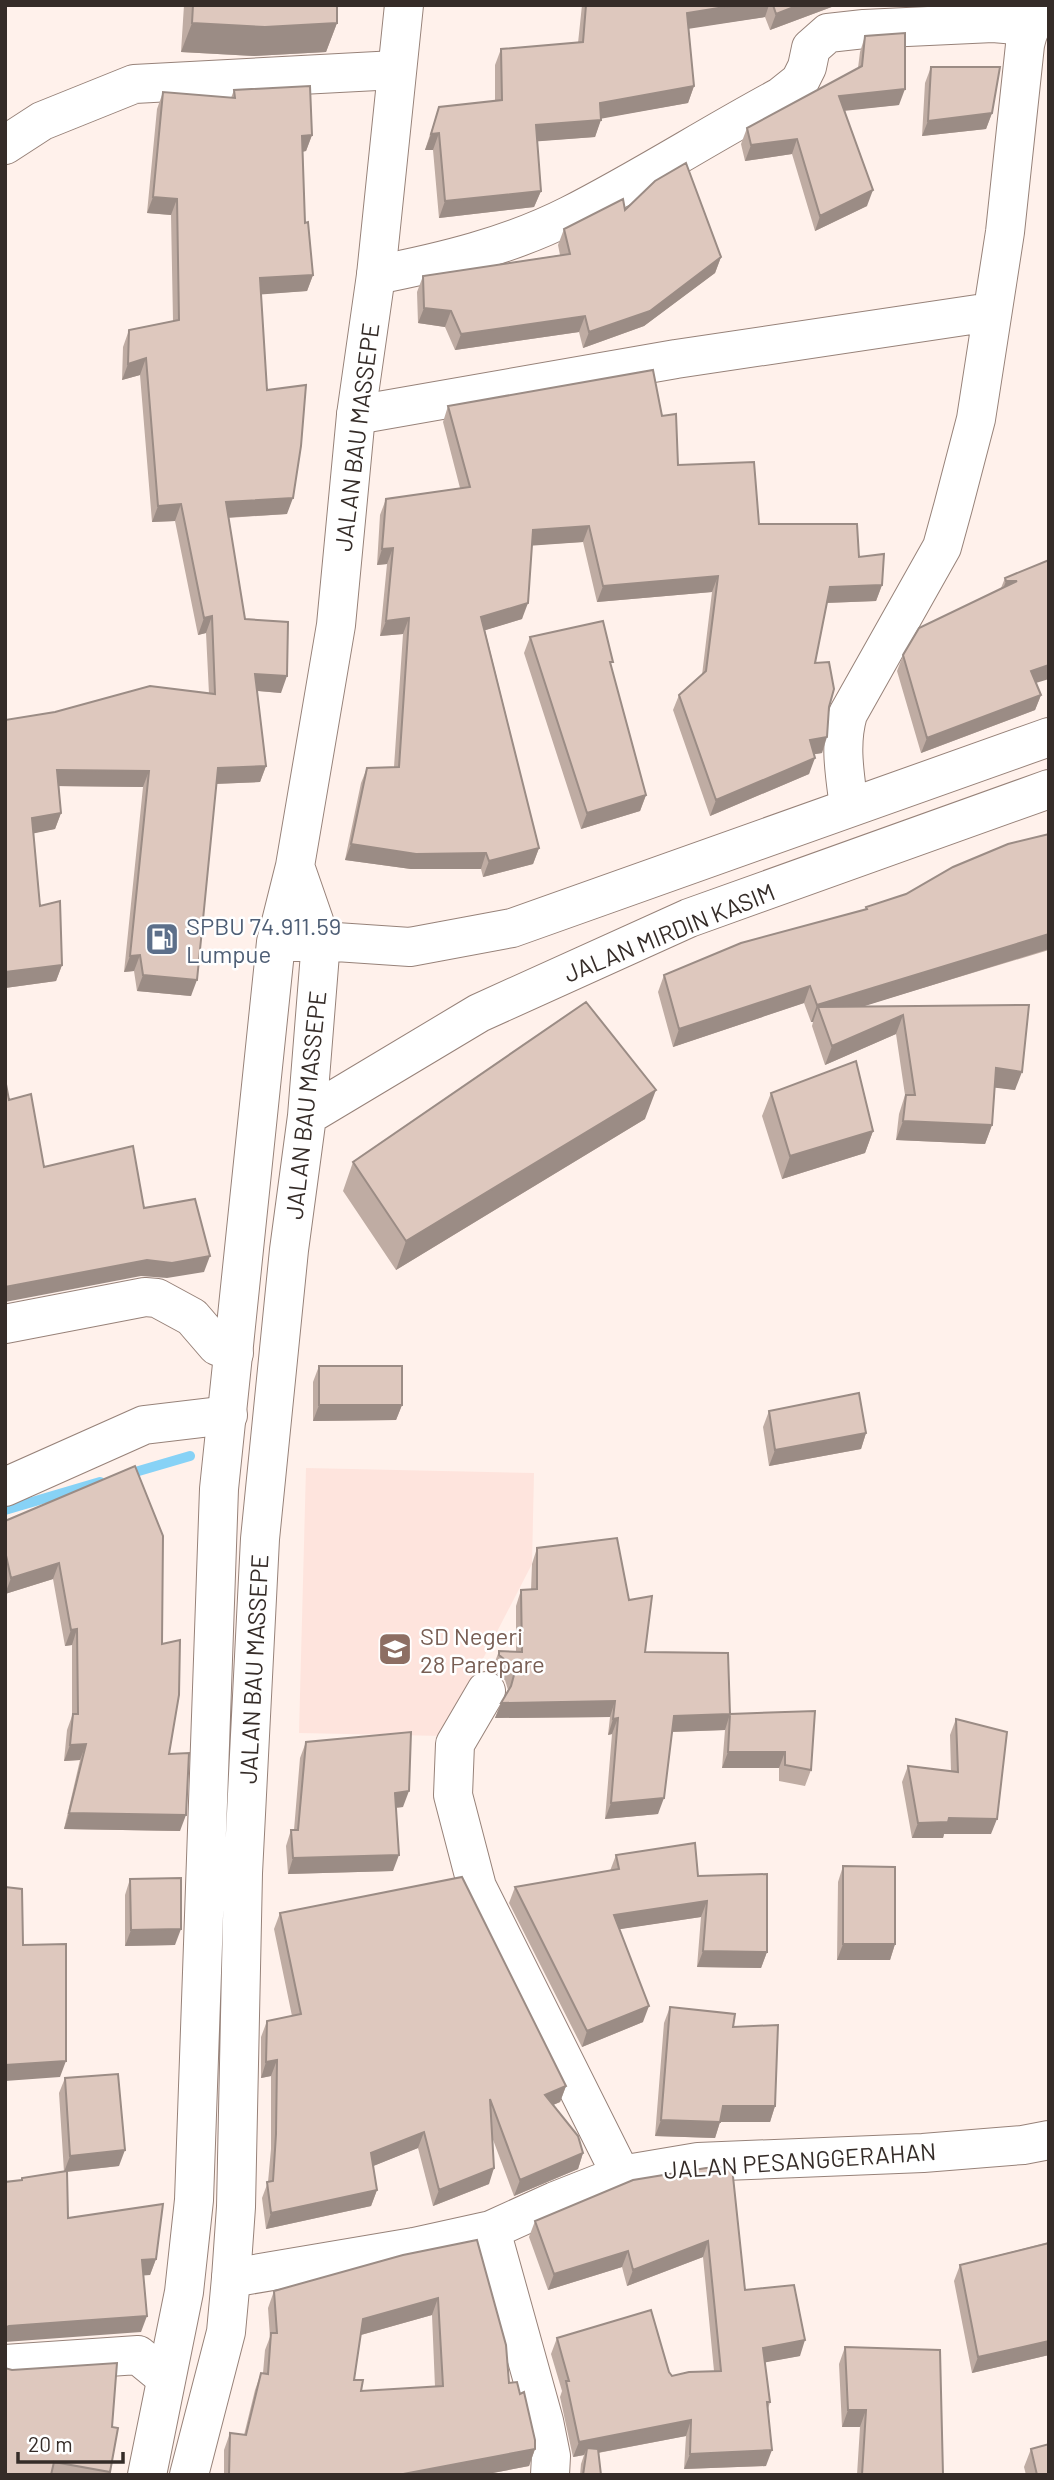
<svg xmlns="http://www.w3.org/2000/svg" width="1054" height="2480" font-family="Barlow,sans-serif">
  <rect width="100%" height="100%" fill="#fff1eb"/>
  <path fill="#fee4dd" d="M306,1468L534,1473L532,1564L443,1736L299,1733Z"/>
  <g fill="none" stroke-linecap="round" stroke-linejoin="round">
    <path stroke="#87d2f6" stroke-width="10" d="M125,1475L190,1456
      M5,1510L100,1482"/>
    <g stroke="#978279" stroke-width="40">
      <path id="minor" d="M5,145L42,121L134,84L396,70
        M376,275C442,262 509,246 570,215C641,179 709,135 780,97L800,81L807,67L811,48L828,33L864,29L993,23L1029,26
        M356,415L676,359L991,312
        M849,807C845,775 839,745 848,714L942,547L953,507L976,419L1005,232L1025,45C1029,27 1032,21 1049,13
        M5,1324L145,1297L157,1298L192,1317L217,1346L234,1353
        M5,1487L144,1425L228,1415
        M486,1691L455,1744L453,1795L477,1887L621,2175
        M491,2230L544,2421L551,2456L550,2475
        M231,2278L414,2247L491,2230L555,2201L621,2175L698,2162L923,2153L1023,2145L1049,2140
        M5,2364L138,2355L166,2378"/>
    </g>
    <g stroke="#978279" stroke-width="40">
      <path id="highway" d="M296,942L321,941L410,947L512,928L1049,737
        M307,1116L479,1013L689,918L1049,789
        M147,2475L184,2292L194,2200L219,1489L276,942L295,866L336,625L356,415L376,275L404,5
        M189,2475L226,2332L231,2278L236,2207L243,1873L260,1539L289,1250L307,1116L321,941L295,866"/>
    </g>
    <use href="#minor" stroke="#fff" stroke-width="38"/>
    <use href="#highway" stroke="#fff" stroke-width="38"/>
  </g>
  <path fill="#bfaca3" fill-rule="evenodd" d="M184,5H337V23L326,52L254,56L181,52Z
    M582,5H837L770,30L765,17L688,28L694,86L688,103L601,118L595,137L537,141L541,191L534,207L439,218L433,150H425L439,107L495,101V65L501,49L578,43Z
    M865,36L899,105L845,110L867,206L815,231L792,154L745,161L741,144L747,128L858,68L860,52Z
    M931,67L992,113L986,129L922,136L925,83Z
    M234,90L312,135L306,151L303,152L305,223L313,275L307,291L261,294L267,390L287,514L228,518L245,619L281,693L257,691L266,766L260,782L216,784L191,996L137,991L134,971L124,972L143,787L59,786L61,813L55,829L33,833L40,906L62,965L56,981L5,988V720L209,694L206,633L198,635L175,521L152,522L140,375L122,380L123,347L129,330L173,321L171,215L147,213L157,109L163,92L231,98Z
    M625,210L721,257L715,273L644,326L583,348L579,332L455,350L445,327L418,323L417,292L423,276L560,255L558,245L564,229Z
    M448,406L662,416L678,465L759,524L859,557L882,585L876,601L826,603L815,663L829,707L822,753L814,754L809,774L710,816L673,710L679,695L702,675L712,592L597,602L583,542L532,545L522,619L485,630L539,848L533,864L483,877L481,869H411L345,860L361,783L367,768L394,767L403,634L380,636L387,564L377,565L380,515L386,499L460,488L443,422Z
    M1005,578L1036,683L1041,695L1035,710L921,753L897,671L903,655L1001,588Z
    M530,637L646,795L640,811L581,829L524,653Z
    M1049,834V950L863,1006L1029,1005L1015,1090L995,1087L992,1125L985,1144L896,1140L899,1114L905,1095L896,1034L825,1065L812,1026L813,1022H811L804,1003L673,1047L658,992L664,975L865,910L866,907L906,894Z
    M771,1093L873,1131L865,1153L782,1179L762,1116Z
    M645,1119L396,1270L343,1191L353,1162Z
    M319,1366L402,1405L396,1420L313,1421V1382Z
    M769,1411L866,1433L861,1449L769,1466L763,1427Z
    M5,1521L162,1644L169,1754L180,1831L64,1829L80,1760L64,1761L67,1730L72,1716V1645L65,1646L53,1579L5,1594Z
    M537,1548L629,1600L645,1652L730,1714L811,1770L805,1786L779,1781V1768H722L725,1730L672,1732L658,1814L605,1819L612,1734L608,1735L610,1717L495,1718L501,1703L508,1690L505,1680L493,1671V1667L499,1651L516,1652V1606L521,1590H531L532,1564Z
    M956,1719L991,1834H944L943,1838H912L902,1782L908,1766L951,1771L950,1735Z
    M306,1742L403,1807L396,1808L393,1871L288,1874L286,1846L291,1830H294L300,1758Z
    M616,1855L698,1876L767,1952L761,1968L697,1967L701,1917L619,1929L643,2022L582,2047L509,1903L515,1887L610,1871Z
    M843,1866L895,1944L890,1960H837L838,1882Z
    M130,1879L175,1945L125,1946V1895Z
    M280,1913L566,2086L560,2102L553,2105L583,2153L578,2169L514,2196L492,2137L489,2184L433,2206L418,2148L373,2166L377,2190L371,2206L266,2229L262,2198L268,2182L271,2149V2076L261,2078V2037L267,2021L292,2016L274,1929Z
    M670,2007L733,2027L775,2106L770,2122H720L715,2138L655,2136L664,2023Z
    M65,2078L119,2166L67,2172L68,2218L156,2259L150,2275H143L141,2332L21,2180L64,2172L59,2093Z
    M706,2168L745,2290L800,2356L765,2362L770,2402L768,2409L766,2466L684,2469L686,2436L598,2453L601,2475H580L581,2464L584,2455L573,2457L560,2397L562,2391L551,2354L557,2338L669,2372L672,2376L714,2371L703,2257L627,2286L622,2267L548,2290L529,2237L535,2221Z
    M1049,2242V2355L972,2373L954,2281L960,2265Z
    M403,2255L509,2383L535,2449L529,2466L482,2475H224V2450L230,2433L244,2435L255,2390L261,2373H263L265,2350L270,2337L268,2308L274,2291ZM432,2315L435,2387L361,2391L354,2380L361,2335Z
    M845,2347L943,2475H857L860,2427H842L839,2364Z
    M112,2427L110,2472L109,2475H5Z
    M1031,2449L1049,2475H1026L1024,2467Z"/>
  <path fill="#9b8c85" d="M433,5H487L433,6Z
    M737,5H769L765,17L681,30L687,13Z
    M799,5H837L770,30L776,14Z
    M865,5H900L864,7Z
    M192,23H337L326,52L254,56L181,52Z
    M694,86L688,103L594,120L600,103Z
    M905,89L899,105L834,112L839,96Z
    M992,113L986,129L922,136L928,121Z
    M601,120L595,137L529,142L536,125Z
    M439,133L433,150H425L431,134Z
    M312,135L306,151L296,152L302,136Z
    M797,139L792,154L745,161L751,145Z
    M873,190L867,206L815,231L820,216Z
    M541,191L534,207L439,218L445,201Z
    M153,197L177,199L171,215L147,213Z
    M721,257L715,273L644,326L583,348L589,332Z
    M313,275L307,291L254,295L260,278Z
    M424,308L451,311L445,327L418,323Z
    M585,316L579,332L455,350L461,334Z
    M146,358L140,375L122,380L128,364Z
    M293,498L287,514L220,518L226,502Z
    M181,504L175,521L152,522L158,506Z
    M589,526L583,542L527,546L533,530Z
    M393,548L387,564L377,565L382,549Z
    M718,576L712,592L597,602L603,586Z
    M1006,581H1017L1000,597Z
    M882,585L876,601L824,603L830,587Z
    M528,603L522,619L476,633L481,617Z
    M212,616L206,633L198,635L204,618Z
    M409,618L403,634L380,636L386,621Z
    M1049,665V679L1026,686L1031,671Z
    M255,674L287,676L281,693L249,690Z
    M1041,695L1035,710L921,753L927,738Z
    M827,737L822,753L804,756L810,740Z
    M815,758L809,774L710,816L716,800Z
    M266,766L260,782L212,784L218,768Z
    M57,770L149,771L143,787L51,786Z
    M646,795L640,811L581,829L587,813Z
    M61,813L55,829L26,835L32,818Z
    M351,844L486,853L481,869H411L345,860Z
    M539,848L533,864L483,877L489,861Z
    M1049,934V949L823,1019L818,1007L813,1022H811L817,1005Z
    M140,955L134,971L124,972L130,956Z
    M62,965L56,981L5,988V972Z
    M143,975L197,980L191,996L137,991Z
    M810,986L804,1003L673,1047L679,1029Z
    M903,1015L896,1034L825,1065L832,1046Z
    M996,1068L1022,1072L1015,1090L989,1087Z
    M656,1090L645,1119L396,1270L406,1241Z
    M903,1121L992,1125L985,1144L896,1140Z
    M873,1131L865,1153L782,1179L790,1156Z
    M210,1256L204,1272L167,1278L141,1276L5,1302V1287H7L147,1260Z
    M319,1405H402L396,1420L313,1421Z
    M866,1433L861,1449L769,1466L775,1450Z
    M59,1563L53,1579L5,1594L11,1578Z
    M77,1629L72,1645L65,1646L71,1630Z
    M615,1701L610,1717L495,1718L501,1703Z
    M730,1714L725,1730L668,1732L674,1716Z
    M618,1718L612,1734L608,1735L613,1719Z
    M86,1744L80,1760L64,1761L70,1745Z
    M728,1752H785L779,1768H722Z
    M409,1791L403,1807L389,1808L395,1793Z
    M664,1798L658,1814L605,1819L611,1803Z
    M69,1813L186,1815L180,1831L64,1829Z
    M949,1818L997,1819L991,1834H944L943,1838H912L918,1823Z
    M399,1855L393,1871L288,1874L293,1858Z
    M707,1901L701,1917L608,1931L614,1915Z
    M181,1929L175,1945L125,1946L131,1930Z
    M843,1944H895L890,1960H837Z
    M703,1951L767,1952L761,1968L697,1967Z
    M649,2006L643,2022L582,2047L587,2031Z
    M277,2060L271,2076L261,2078L266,2062Z
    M66,2061L60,2077L5,2081V2065Z
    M566,2086L560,2102L539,2111L545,2095Z
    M723,2106H775L770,2122H720L715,2138L655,2136L661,2120Z
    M424,2132L418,2148L366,2169L371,2153Z
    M125,2150L119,2166L64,2172L70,2156Z
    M583,2153L578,2169L514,2196L520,2180Z
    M494,2168L489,2184L433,2206L439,2190Z
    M377,2190L371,2206L266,2229L271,2213Z
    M708,2241L703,2257L627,2286L633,2270Z
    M628,2251L622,2267L548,2290L554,2274Z
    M156,2259L150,2275L136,2276L142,2260Z
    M438,2298L432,2315L357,2336L363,2319Z
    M147,2316L141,2332L5,2342V2328L9,2326Z
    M805,2340L800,2356L757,2364L763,2348Z
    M1049,2341V2355L972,2373L978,2357Z
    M848,2410H866L860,2427H842Z
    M691,2420L686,2436L586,2455L587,2448L584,2455L573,2457L579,2442Z
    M535,2449L529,2466L482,2475H398Z
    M772,2450L766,2466L684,2469L690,2454Z"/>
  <path fill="#dec8be" stroke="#9b8c85" stroke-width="2" fill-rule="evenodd" d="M193,5H337V23L265,27L192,23Z
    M586,5H737L687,13L694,86L600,103L601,120L536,125L541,191L445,201L439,133L431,134L439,107L502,100L501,49L583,42Z
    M773,5H799L776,14Z
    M905,33V89L839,96L873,190L820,216L797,139L751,145L747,128L862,66L865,36Z
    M931,67H1000L992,113L928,121Z
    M310,86L312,135L302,136L305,223L308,222L313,275L260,278L267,390L306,385L301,446L293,498L226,502L245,619L288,622L287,676L255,674L266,766L218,768L197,980L143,975L140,955L130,956L149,771L57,770L61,813L32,818L40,906L60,901L62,965L5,972V720L55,712L150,686L215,694L212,616L204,618L181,504L158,506L146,358L128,364L129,330L179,320L177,199L153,197L163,92L235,98L234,90Z
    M686,163L721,257L650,311L589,332L585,316L461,334L451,311L424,308L423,276L570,254L564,229L623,199L625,210L655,181Z
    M653,370L662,416L676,414L678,465L754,462L759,524H857L859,557L884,554L882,585L830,587L815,663L829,662L834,689L829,707L827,737L810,740L815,758L716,800L679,695L706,671L718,576L603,586L589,526L533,530L528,603L481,617L539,848L489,861L486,853L416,854L351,844L367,768L399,767L409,618L386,621L393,548L382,549L386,499L470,487L448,406Z
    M1049,560V665L1031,671L1041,695L927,738L903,655L919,628L1017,581H1006L1005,578Z
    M603,621L613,662H610L646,795L587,813L530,637Z
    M1049,834V934L817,1005L810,986L679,1029L664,975L741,943L867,909L866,907L906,894L953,867L1008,844Z
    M586,1002L656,1090L406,1241L353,1162Z
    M1029,1005L1022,1072L996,1068L992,1125L903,1121L906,1095H915L903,1015L832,1046L818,1007Z
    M856,1061L873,1131L790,1156L771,1093Z
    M5,1079L9,1100L31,1094L44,1167L133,1146L144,1208L195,1199L210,1256L172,1263L147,1260L5,1287Z
    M319,1366H402V1405H319Z
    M859,1393L866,1433L775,1450L769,1411Z
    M135,1466L163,1536L162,1644L180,1640L179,1695L169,1754L189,1753L186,1815L69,1813L86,1744L70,1745L73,1714H78L77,1629L71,1630L59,1563L11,1578L5,1551V1521Z
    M617,1538L629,1600L652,1596L645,1652L728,1653L730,1714L674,1716L664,1798L611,1803L618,1718L613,1719L615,1701L501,1703L511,1686L514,1675L510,1664L499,1655V1651L522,1652L521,1590L537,1589V1548Z
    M815,1711L811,1770L785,1765V1752H728L730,1714Z
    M956,1719L1007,1732L997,1819L949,1818L948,1822L918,1823L908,1766L958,1772Z
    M411,1732L409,1791L395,1793L399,1855L293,1858L291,1830H298L306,1742Z
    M695,1843L698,1876L767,1874V1952L703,1951L707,1901L614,1915L649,2006L587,2031L515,1887L619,1869L616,1855Z
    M843,1866L895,1867V1944H843Z
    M462,1877L566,2086L545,2095L578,2136L583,2153L520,2180L490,2099L494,2168L439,2190L424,2132L371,2153L377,2190L271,2213L267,2182L273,2181L276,2134L277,2060L266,2062L267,2021L301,2014L280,1913Z
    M181,1878V1929L131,1930L130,1879Z
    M5,1887L22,1889L23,1945L66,1944V2061L5,2065Z
    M670,2007L735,2014L733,2027L778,2025L775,2106H723L720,2122L661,2120Z
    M118,2074L125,2150L70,2156L65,2078Z
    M732,2167L745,2290L794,2285L805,2340L763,2348L770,2402H767L772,2450L690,2454L691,2420L579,2442L566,2381H569L557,2338L651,2310L669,2372L672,2376L689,2372L721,2371L708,2241L633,2270L628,2251L554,2274L535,2221L633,2180L706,2168Z
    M67,2171L68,2218L163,2204L156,2259L142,2260L147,2316L9,2326L5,2328V2182L22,2180V2178Z
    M477,2240L506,2345L509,2383L517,2382L520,2394L524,2392L535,2440V2449L398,2475H229L230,2433L246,2435L261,2373L268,2374L271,2333H277L274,2291L403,2255ZM438,2298L443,2386L361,2391L363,2380H354L363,2319Z
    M1049,2243V2341L978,2357L960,2265Z
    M845,2347L940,2350L943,2475H862L866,2410H848Z
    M117,2363L112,2427L118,2428L110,2472L54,2462L51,2475H5V2368L12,2370Z
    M1049,2444V2475H1037L1031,2449Z
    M587,2448L598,2449L601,2475H583Z"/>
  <defs>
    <g id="fuel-square" transform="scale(1.75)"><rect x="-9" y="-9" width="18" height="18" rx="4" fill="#5c6f8a" stroke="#fff"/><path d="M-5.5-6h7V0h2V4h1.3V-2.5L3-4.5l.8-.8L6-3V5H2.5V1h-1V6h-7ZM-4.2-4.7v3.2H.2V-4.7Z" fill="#fff"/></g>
    <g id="school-square" transform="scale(1.75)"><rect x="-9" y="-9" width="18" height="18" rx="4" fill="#8d6e63" stroke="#fff"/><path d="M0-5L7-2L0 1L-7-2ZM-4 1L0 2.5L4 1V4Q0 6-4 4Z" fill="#fff"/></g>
  </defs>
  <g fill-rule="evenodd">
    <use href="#fuel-square" x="162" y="939"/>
    <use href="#school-square" x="395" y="1649"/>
  </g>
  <g text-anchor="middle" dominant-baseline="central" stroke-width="5" stroke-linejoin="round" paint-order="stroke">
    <g font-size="24" fill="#352c28" stroke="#fff">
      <text transform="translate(356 437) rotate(-83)">JALAN BAU MASSEPE</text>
      <text transform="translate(669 932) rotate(-22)">JALAN MIRDIN KASIM</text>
      <text transform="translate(305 1105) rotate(-84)">JALAN BAU MASSEPE</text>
      <text transform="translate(253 1669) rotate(-87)">JALAN BAU MASSEPE</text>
      <text transform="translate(800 2160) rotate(-4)">JALAN PESANGGERAHAN</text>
    </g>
    <g font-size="24" fill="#4e5e75" stroke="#fff" text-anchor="start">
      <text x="186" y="925">SPBU 74.911.59<tspan x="186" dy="28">Lumpue</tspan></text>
    </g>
    <g font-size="24" fill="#785e54" stroke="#fff" text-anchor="start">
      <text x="420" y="1635">SD Negeri<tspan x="420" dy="28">28 Parepare</tspan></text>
    </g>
  </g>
  <rect width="1054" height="2480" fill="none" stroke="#352c28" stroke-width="14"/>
  <path d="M18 2452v10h105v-10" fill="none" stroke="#352c28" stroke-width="3.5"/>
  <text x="28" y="2452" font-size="21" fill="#352c28" stroke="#ffffff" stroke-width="5" paint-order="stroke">20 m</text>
</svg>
